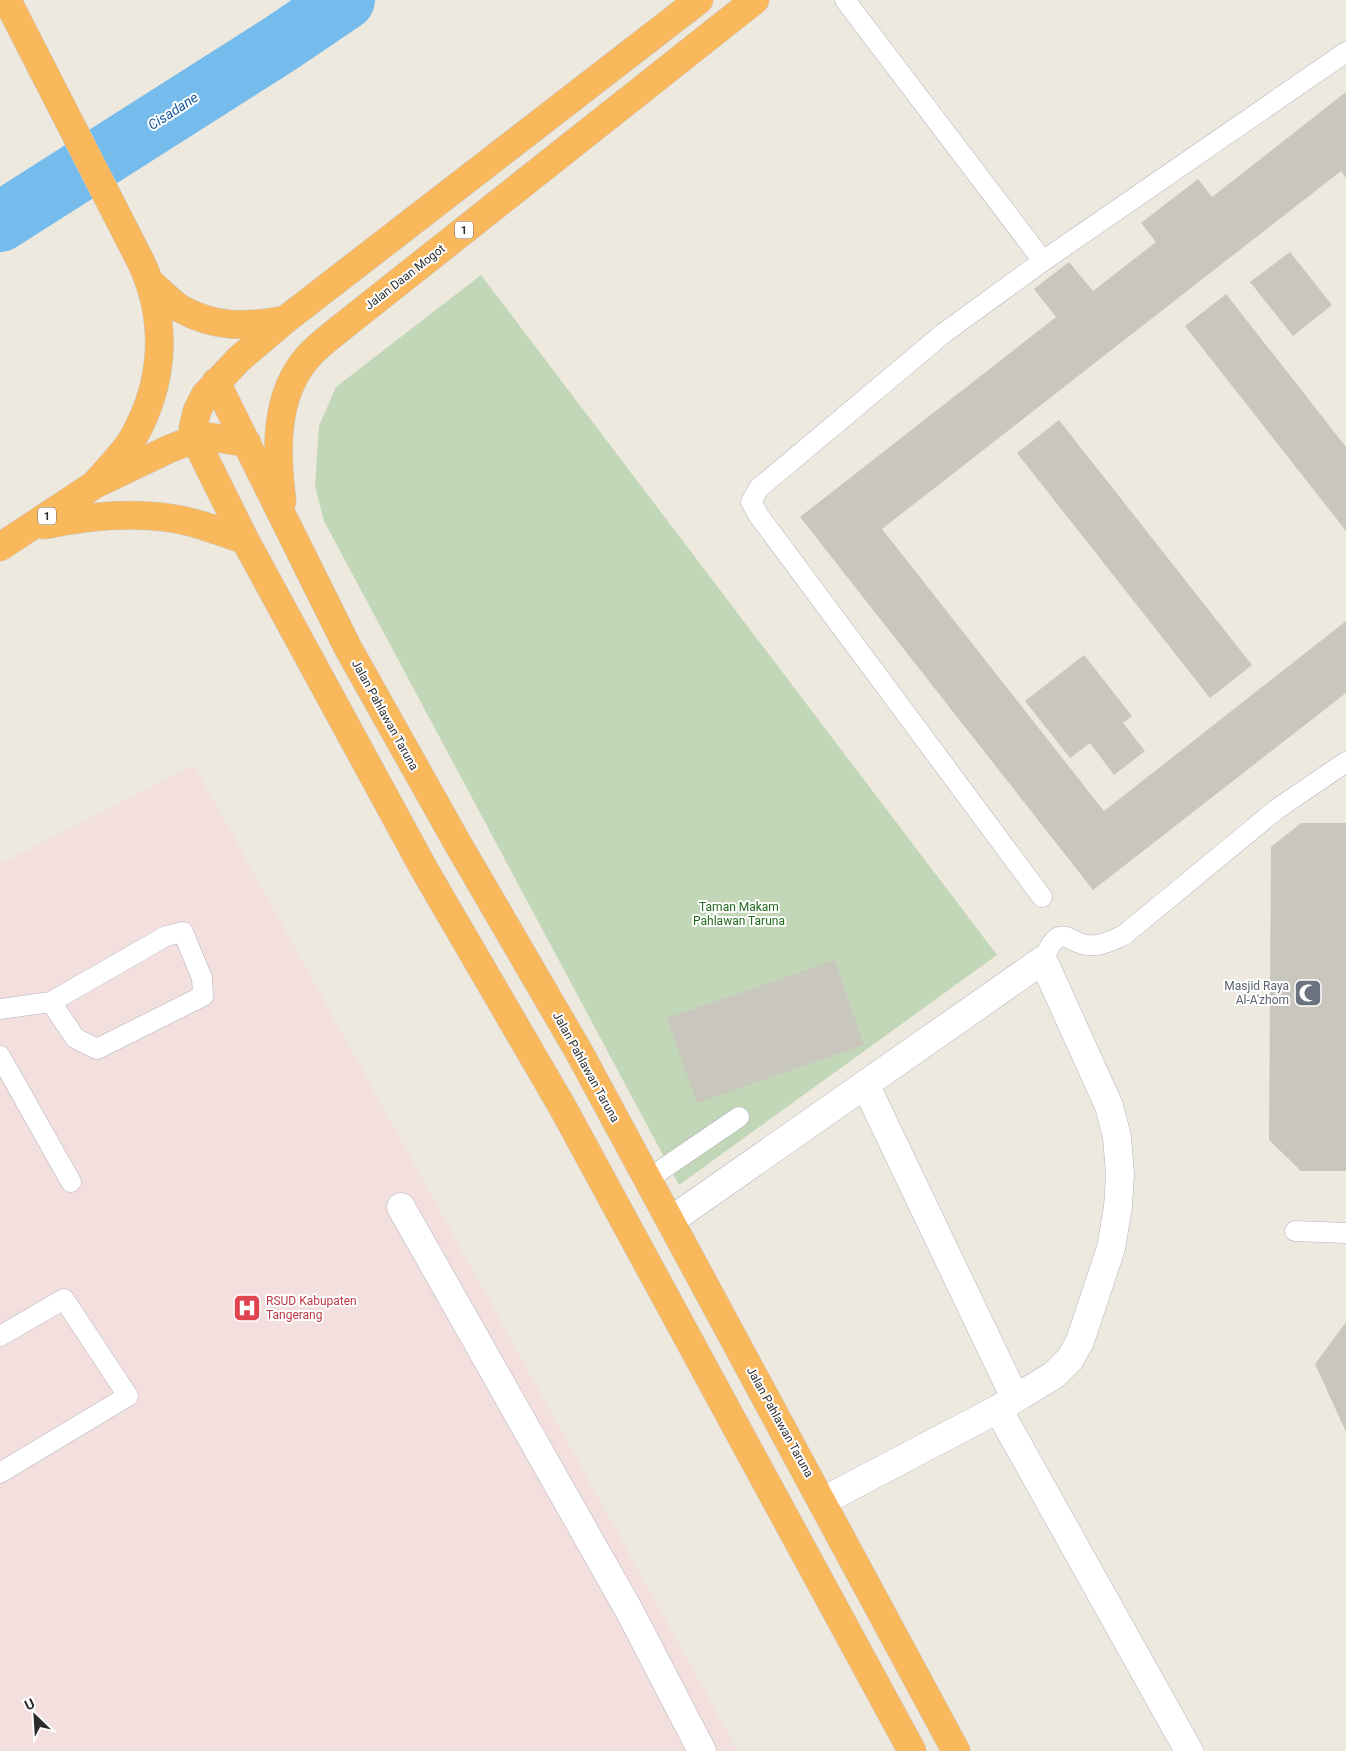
<svg xmlns="http://www.w3.org/2000/svg" width="1346" height="1751" font-family="Roboto,sans-serif">
  <rect width="100%" height="100%" fill="#ede9df"/>
  <path fill="#f3dfdd" d="M194,765L738,1751H0V864Z"/>
  <path fill="#c2d7b7" d="M481,275L997,955L679,1185L324,521L315,486L319,426L336,387Z"/>
  <g fill="none" stroke-linecap="round" stroke-linejoin="round">
    <path stroke="#75bbec" stroke-width="60" d="M0,222L280,44L345,0"/>
  </g>
  <path fill="#c9c7bd" d="M1346,92V178L1341,171L882,529L1104,811L1346,621V693L1093,890L800,517L1056,317L1034,289L1069,262L1093,291L1156,242L1141,223L1198,179L1212,197Z
    M1290,252L1332,305L1293,336L1250,282Z
    M1226,294L1346,447V531L1185,326Z
    M1059,420L1252,665L1210,698L1017,453Z
    M1084,655L1132,716L1123,723L1145,751L1114,775L1090,743L1070,758L1025,701Z
    M1301,823H1346V1171H1301L1269,1140L1271,847Z
    M835,960L864,1045L697,1103L667,1018Z
    M1346,1322V1432L1315,1364Z"/>
  <g fill="none" stroke-linecap="round" stroke-linejoin="round">
    <g stroke="#b2b3bf" stroke-width="21">
      <path id="lane" d="M845,0L1043,261
        M1042,897L759,516L751,502L759,488L944,333L1043,261L1346,52
        M1043,960C1063,915 1067,949 1097,945C1106,944 1115,939 1124,935L1277,809L1346,762
        M0,1009L51,1002L166,936L183,932L202,978L203,996L97,1049L75,1038L51,1002
        M0,1056L71,1182
        M648,1179L739,1117
        M1295,1231L1346,1233
        M0,1336L64,1299L128,1396L0,1473"/>
    </g>
    <g stroke="#b2b3bf" stroke-width="29">
      <path id="street" d="M865,1084L1015,1398
        M401,1207L630,1612L702,1751
        M670,1221L1043,960L1109,1106L1117,1137L1120,1174L1118,1207L1111,1248L1080,1341L1070,1359L1054,1375L998,1409L823,1501
        M998,1409L1189,1751"/>
    </g>
    <g stroke="#c8c8c8" stroke-width="29">
      <path id="highway" d="M7,0L141,262C168,320 165,382 133,438C123,455 107,470 94,485
        M699,0L285,320L239,359L205,395L197,411L193,428L195,439L245,540L424,869L563,1108L912,1751
        M151,283C160,291 170,302 181,309C216,328 246,327 284,320
        M216,382L348,648L458,844L579,1052L956,1751
        M282,501C276,453 274,396 307,358C317,346 330,337 342,327L755,0
        M45,525C93,515 145,510 194,523C211,528 228,534 245,540
        M0,547L94,485L169,449L195,439L211,437L247,443"/>
    </g>
    <use href="#lane" stroke="#fff" stroke-width="20"/>
    <use href="#street" stroke="#fff" stroke-width="28"/>
    <use href="#highway" stroke="#fab85d" stroke-width="28"/>
  </g>
  <defs>
    <g id="mosque-square" transform="scale(1.4375)"><rect x="-9" y="-9" width="18" height="18" rx="4" fill="#6b7280" stroke="#fff"/><path d="M3.5-4.9A6 6 0 1 0 3.5 4.9A5 5 0 1 1 3.5-4.9Z" fill="#fff"/></g>
    <g id="hospital-square" transform="scale(1.4375)"><rect x="-9" y="-9" width="18" height="18" rx="4" fill="#e0444e" stroke="#fff"/><path d="M-5-5h3v3.5h4V-5h3V5h-3V1.5h-4V5h-3Z" fill="#fff"/></g>
  </defs>
  <g fill-rule="evenodd">
    <use href="#mosque-square" x="1308" y="993"/>
    <use href="#hospital-square" x="247" y="1308"/>
  </g>
  <g text-anchor="middle" dominant-baseline="central" stroke-width="4" stroke-linejoin="round" paint-order="stroke">
    <g fill="#fff" stroke="#6b6b6b" stroke-width="1">
      <rect x="455" y="221.5" width="18" height="17" rx="4"/>
      <rect x="38" y="507.5" width="18" height="17" rx="4"/>
    </g>
    <g font-size="11" font-weight="bold" fill="#2c2c2c">
      <text x="464" y="230">1</text>
      <text x="47" y="516">1</text>
    </g>
    <g font-size="12" fill="#2c2c2c" stroke="#fff">
      <text transform="translate(405 277) rotate(-38)">Jalan Daan Mogot</text>
      <text transform="translate(385 715) rotate(61)">Jalan Pahlawan Taruna</text>
      <text transform="translate(586 1067) rotate(61)">Jalan Pahlawan Taruna</text>
      <text transform="translate(780 1422) rotate(61)">Jalan Pahlawan Taruna</text>
    </g>
    <g font-size="12" fill="#21691d" stroke="#fff">
      <text x="739" y="907">Taman Makam<tspan x="739" dy="14">Pahlawan Taruna</tspan></text>
    </g>
    <g font-size="12" fill="#5b616d" stroke="#fff" text-anchor="end">
      <text x="1289" y="986">Masjid Raya<tspan x="1289" dy="14">Al-A'zhom</tspan></text>
    </g>
    <g font-size="12" fill="#be3a42" stroke="#fff" text-anchor="start">
      <text x="266" y="1301">RSUD Kabupaten<tspan x="266" dy="14">Tangerang</tspan></text>
    </g>
    <g font-size="14" font-style="italic" fill="#11589b" stroke="#fff">
      <text transform="translate(173 111) rotate(-33)">Cisadane</text>
    </g>
  </g>
  <g transform="translate(35 1716) rotate(335)" stroke="#ffffff" stroke-width="4" paint-order="stroke">
  <path d="M0-4L9 19L0 12L-9 19Z" fill="#2c2c2c"/>
  <text y="-8" font-size="14" font-weight="bold" text-anchor="middle" fill="#2c2c2c">U</text>
  </g>
</svg>
